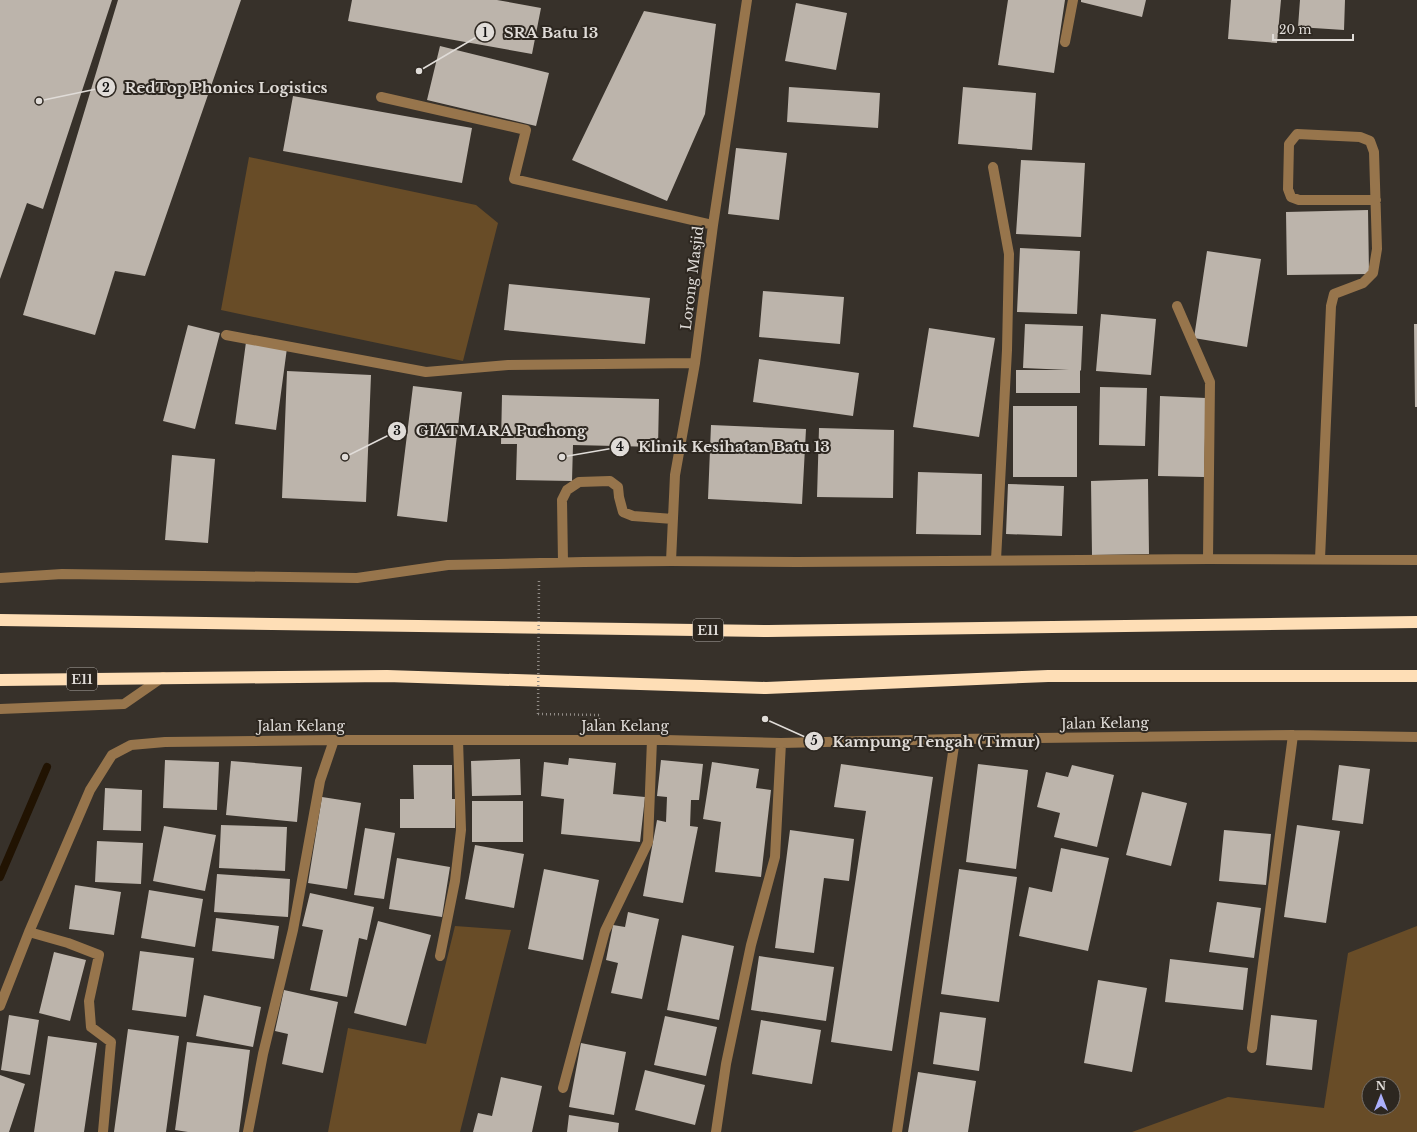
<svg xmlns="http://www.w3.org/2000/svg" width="1417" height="1132" font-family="'Libre Baskerville',serif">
  <rect width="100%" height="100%" fill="#37312a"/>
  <path fill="#684c27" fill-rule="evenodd" d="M249,157L476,205L498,223L463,361L221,310Z
    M455,926L511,930L460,1132H328L348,1028L426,1044Z
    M1417,926V1132H1132L1228,1097L1324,1108L1348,953ZM1369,1084H1393V1108H1369Z"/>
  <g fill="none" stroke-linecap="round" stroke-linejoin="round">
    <path stroke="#211302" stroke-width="8" d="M0,877L47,767"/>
  </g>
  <path fill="#bcb4ab" d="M0,0H112L43,209L27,203L0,279Z
    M118,0H241L145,276L115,271L95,335L23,315Z
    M352,0H497L541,8L532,54L348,21Z
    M1008,0H1065L1054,73L998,65Z
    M1081,0H1146L1142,17L1081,2Z
    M1231,0H1281L1277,43L1228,39Z
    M1300,0H1345L1344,30L1298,27Z
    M796,3L847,13L836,70L785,61Z
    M644,11L716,24L705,114L667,201L572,160Z
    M440,46L549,73L536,126L427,100Z
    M789,87L880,93L878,128L787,122Z
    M963,87L1036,93L1032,150L958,144Z
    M293,96L472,128L462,183L283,151Z
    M736,148L787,153L779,220L728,214Z
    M1021,160L1085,163L1081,237L1016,234Z
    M1368,210L1369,274L1287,275L1286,212Z
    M1020,248L1080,251L1077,314L1017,312Z
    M1207,251L1261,259L1247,347L1194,338Z
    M509,284L650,298L645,344L504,330Z
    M763,291L844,297L840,344L759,337Z
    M1101,314L1156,319L1151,375L1096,371Z
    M1025,324L1083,326L1081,371L1080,370V393H1016V370H1069L1023,368Z
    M1414,324H1417V407H1415Z
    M188,325L220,333L195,429L163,421Z
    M929,328L995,338L979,437L913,427Z
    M246,342L287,348L276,430L235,424Z
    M759,359L859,373L853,416L753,402Z
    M287,371L371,375L366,502L282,498Z
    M413,386L462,392L447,522L397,516Z
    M1100,387L1147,388L1145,446L1099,445Z
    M502,395L659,399L658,447L573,445L572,481L516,480L517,444H501Z
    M1160,396L1206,398L1204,477L1158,476Z
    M1013,406H1077V477H1013Z
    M711,425L806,429L802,504L708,499Z
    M819,428L894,430L893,498L817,497Z
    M172,455L215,459L208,543L165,540Z
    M918,472L982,474L981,535L916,534Z
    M1148,479L1149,554L1092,555L1091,481Z
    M1008,484L1064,486L1062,536L1006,534Z
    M569,758L616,763L613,794L645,797L640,842L561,834L564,799L541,796L544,762L568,765Z
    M520,759L521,795L472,796L471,761Z
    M165,760L219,762L217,810L163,808Z
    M661,760L703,764L699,800H691L690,826L698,827L683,903L643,896L657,820L666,822L667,797L657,796Z
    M231,761L302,767L297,822L226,815Z
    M712,762L759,769L756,788L771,790L761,877L715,872L721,822L703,819Z
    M841,764L933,777L892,1051L831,1042L866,811L834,807Z
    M978,764L1028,770L1016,869L966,862Z
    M413,765H452V799H455V828H400V799H414Z
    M1072,765L1114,775L1097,847L1054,837L1060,813L1037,807L1046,772L1068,777Z
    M1339,765L1370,769L1363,824L1332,820Z
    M105,788L142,790L141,831L103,830Z
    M1142,792L1187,803L1171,866L1126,855Z
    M322,797L361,803L347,889L308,883Z
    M472,801H523V842H472Z
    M221,825L287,827L285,871L219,868Z
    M1297,825L1340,831L1326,923L1284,917Z
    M164,826L216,835L205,891L153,881Z
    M365,828L395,833L384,899L354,895Z
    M790,830L854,839L849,881L824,878L814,953L775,948Z
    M1224,830L1271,834L1266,885L1219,881Z
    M97,841L143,843L141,884L95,882Z
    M475,845L524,854L514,908L465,899Z
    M1061,848L1109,858L1088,951L1019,936L1029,887L1052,892Z
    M397,858L450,867L442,917L389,909Z
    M544,869L599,880L583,960L528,949Z
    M959,869L1017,877L999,1002L941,994Z
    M217,874L290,879L288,917L214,912Z
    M75,885L121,892L114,935L69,929Z
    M149,890L203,899L195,947L141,938Z
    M310,893L374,907L367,940L359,938L347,997L310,990L323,930L302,926Z
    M1217,902L1261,908L1254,958L1209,952Z
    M628,912L659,919L642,999L611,993L618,963L606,960L613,925L625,927Z
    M216,918L279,926L274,959L212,951Z
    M378,921L431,935L406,1026L354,1013Z
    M682,935L734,946L719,1020L667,1010Z
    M140,951L194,958L186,1017L132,1010Z
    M54,952L86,960L70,1021L39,1013Z
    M759,956L834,967L826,1021L751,1010Z
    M1170,959L1248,968L1243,1010L1165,1002Z
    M1098,980L1147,988L1132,1072L1084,1063Z
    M284,990L338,1002L323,1073L282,1064L288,1034L275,1031Z
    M204,995L261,1007L253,1047L196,1036Z
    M940,1012L986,1018L979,1071L933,1064Z
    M9,1015L39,1020L30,1075L1,1070Z
    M1271,1015L1317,1020L1312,1070L1266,1065Z
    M665,1016L717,1027L706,1076L654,1065Z
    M761,1020L821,1030L812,1084L752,1074Z
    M128,1029L179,1036L166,1132H114Z
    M48,1036L97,1043L84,1132H34Z
    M187,1042L250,1050L239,1132H188L175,1130Z
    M581,1043L626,1052L614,1115L569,1107Z
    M645,1070L705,1085L695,1125L635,1110Z
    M918,1072L976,1081L968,1132H908Z
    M0,1075L25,1084L9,1132H0Z
    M501,1077L542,1086L532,1132H473L478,1113L492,1116Z
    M569,1115L619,1123L618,1132H567Z"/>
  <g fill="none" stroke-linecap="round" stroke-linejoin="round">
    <path stroke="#928d88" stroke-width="2.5" stroke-dasharray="1 3" stroke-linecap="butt" d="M538,714L599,715V721"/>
    <path stroke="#97754c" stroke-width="10" d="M1065,42L1073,0
      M381,97L526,130L514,179L713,225
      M993,167L1009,254L1007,350L996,560
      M1177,306L1210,382L1208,559
      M226,335L426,372L508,365L695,363
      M1320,559L1331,306L1334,294L1363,283L1373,273L1377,249L1374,152L1370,141L1360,137L1297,134L1289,144L1288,189L1291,197L1299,200H1376
      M671,561L675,475L695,363L713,225L747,0
      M563,562L562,500L567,490L579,482L610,481L618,487L619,497L623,512L633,516L673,519
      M0,578L62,574L357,578L448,565L584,562L671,561L797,562L1208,559L1417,560
      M0,709L124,704L163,677
      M29,932L68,943L99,955L89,1001L91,1027L111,1042L103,1132
      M440,956L455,881L461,830L458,740
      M0,1006L29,932L90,790L112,755L131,745L165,742L334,740H665L781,743L955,739L1293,735L1417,737
      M1252,1048L1293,735
      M563,1088L605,931L648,842L652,740
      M248,1132L263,1054L293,930L320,781L334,740
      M716,1132L726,1064L751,945L775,857L781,743
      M897,1132L955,739"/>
    <path stroke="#fedeb6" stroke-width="12" d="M0,620L768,631L1417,622
      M0,680L387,676L766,688L1048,676H1417"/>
    <path stroke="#928d88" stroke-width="2.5" stroke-dasharray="1 3" stroke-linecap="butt" d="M538,714L539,578"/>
  </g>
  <g text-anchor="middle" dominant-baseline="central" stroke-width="4" stroke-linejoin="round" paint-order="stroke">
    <g fill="#2d2720" stroke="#aaa6a1" stroke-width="1">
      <rect x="693" y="619" width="30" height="22" rx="3"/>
      <rect x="67" y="668" width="30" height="22" rx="3"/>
    </g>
    <g font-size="13" font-weight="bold" fill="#e0dcd8">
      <text x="708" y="630">E11</text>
      <text x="82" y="679">E11</text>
    </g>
    <g font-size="14" fill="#e0dcd8" stroke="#2d2720">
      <text transform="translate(692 278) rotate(-83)">Lorong Masjid</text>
      <text transform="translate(1105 723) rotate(-1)">Jalan Kelang</text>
      <text x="301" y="726">Jalan Kelang</text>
      <text x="625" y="726">Jalan Kelang</text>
    </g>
  </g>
  <path fill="none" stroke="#e0dcd8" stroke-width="1.5" d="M419 71L485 32M39 101L106 87M345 457L397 431M562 457L620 447M765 719L814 741"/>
  <g fill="#e0dcd8" stroke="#2d2720" stroke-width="1.5">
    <circle cx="419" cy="71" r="4"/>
    <circle cx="39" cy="101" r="4"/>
    <circle cx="345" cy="457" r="4"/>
    <circle cx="562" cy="457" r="4"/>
    <circle cx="765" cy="719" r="4"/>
    <circle cx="485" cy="32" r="10"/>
    <circle cx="106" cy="87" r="10"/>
    <circle cx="397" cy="431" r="10"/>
    <circle cx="620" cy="447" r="10"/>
    <circle cx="814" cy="741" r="10"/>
  </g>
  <g font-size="12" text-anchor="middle" font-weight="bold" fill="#111">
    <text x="485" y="37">1</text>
    <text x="106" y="92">2</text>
    <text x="397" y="435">3</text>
    <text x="620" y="451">4</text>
    <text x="814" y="745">5</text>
  </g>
  <g font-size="15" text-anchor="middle" font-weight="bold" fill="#e0dcd8" stroke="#2d2720" stroke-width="4" stroke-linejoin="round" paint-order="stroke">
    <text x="551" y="38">SRA Batu 13</text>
    <text x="226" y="93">RedTop Phonics Logistics</text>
    <text x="501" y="436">GIATMARA Puchong</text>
    <text x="734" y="452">Klinik Kesihatan Batu 13</text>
    <text x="936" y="747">Kampung Tengah (Timur)</text>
  </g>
  <g transform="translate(1381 1096)"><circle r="19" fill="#2d2720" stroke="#756f6a"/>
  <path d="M0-3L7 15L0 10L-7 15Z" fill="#acaffb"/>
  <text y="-6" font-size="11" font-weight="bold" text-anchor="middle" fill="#e0dcd8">N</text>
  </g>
  <path d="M1273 34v6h80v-6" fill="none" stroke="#e0dcd8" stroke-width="2"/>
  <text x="1279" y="34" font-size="12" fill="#e0dcd8" stroke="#2d2720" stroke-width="3" paint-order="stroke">20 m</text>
</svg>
